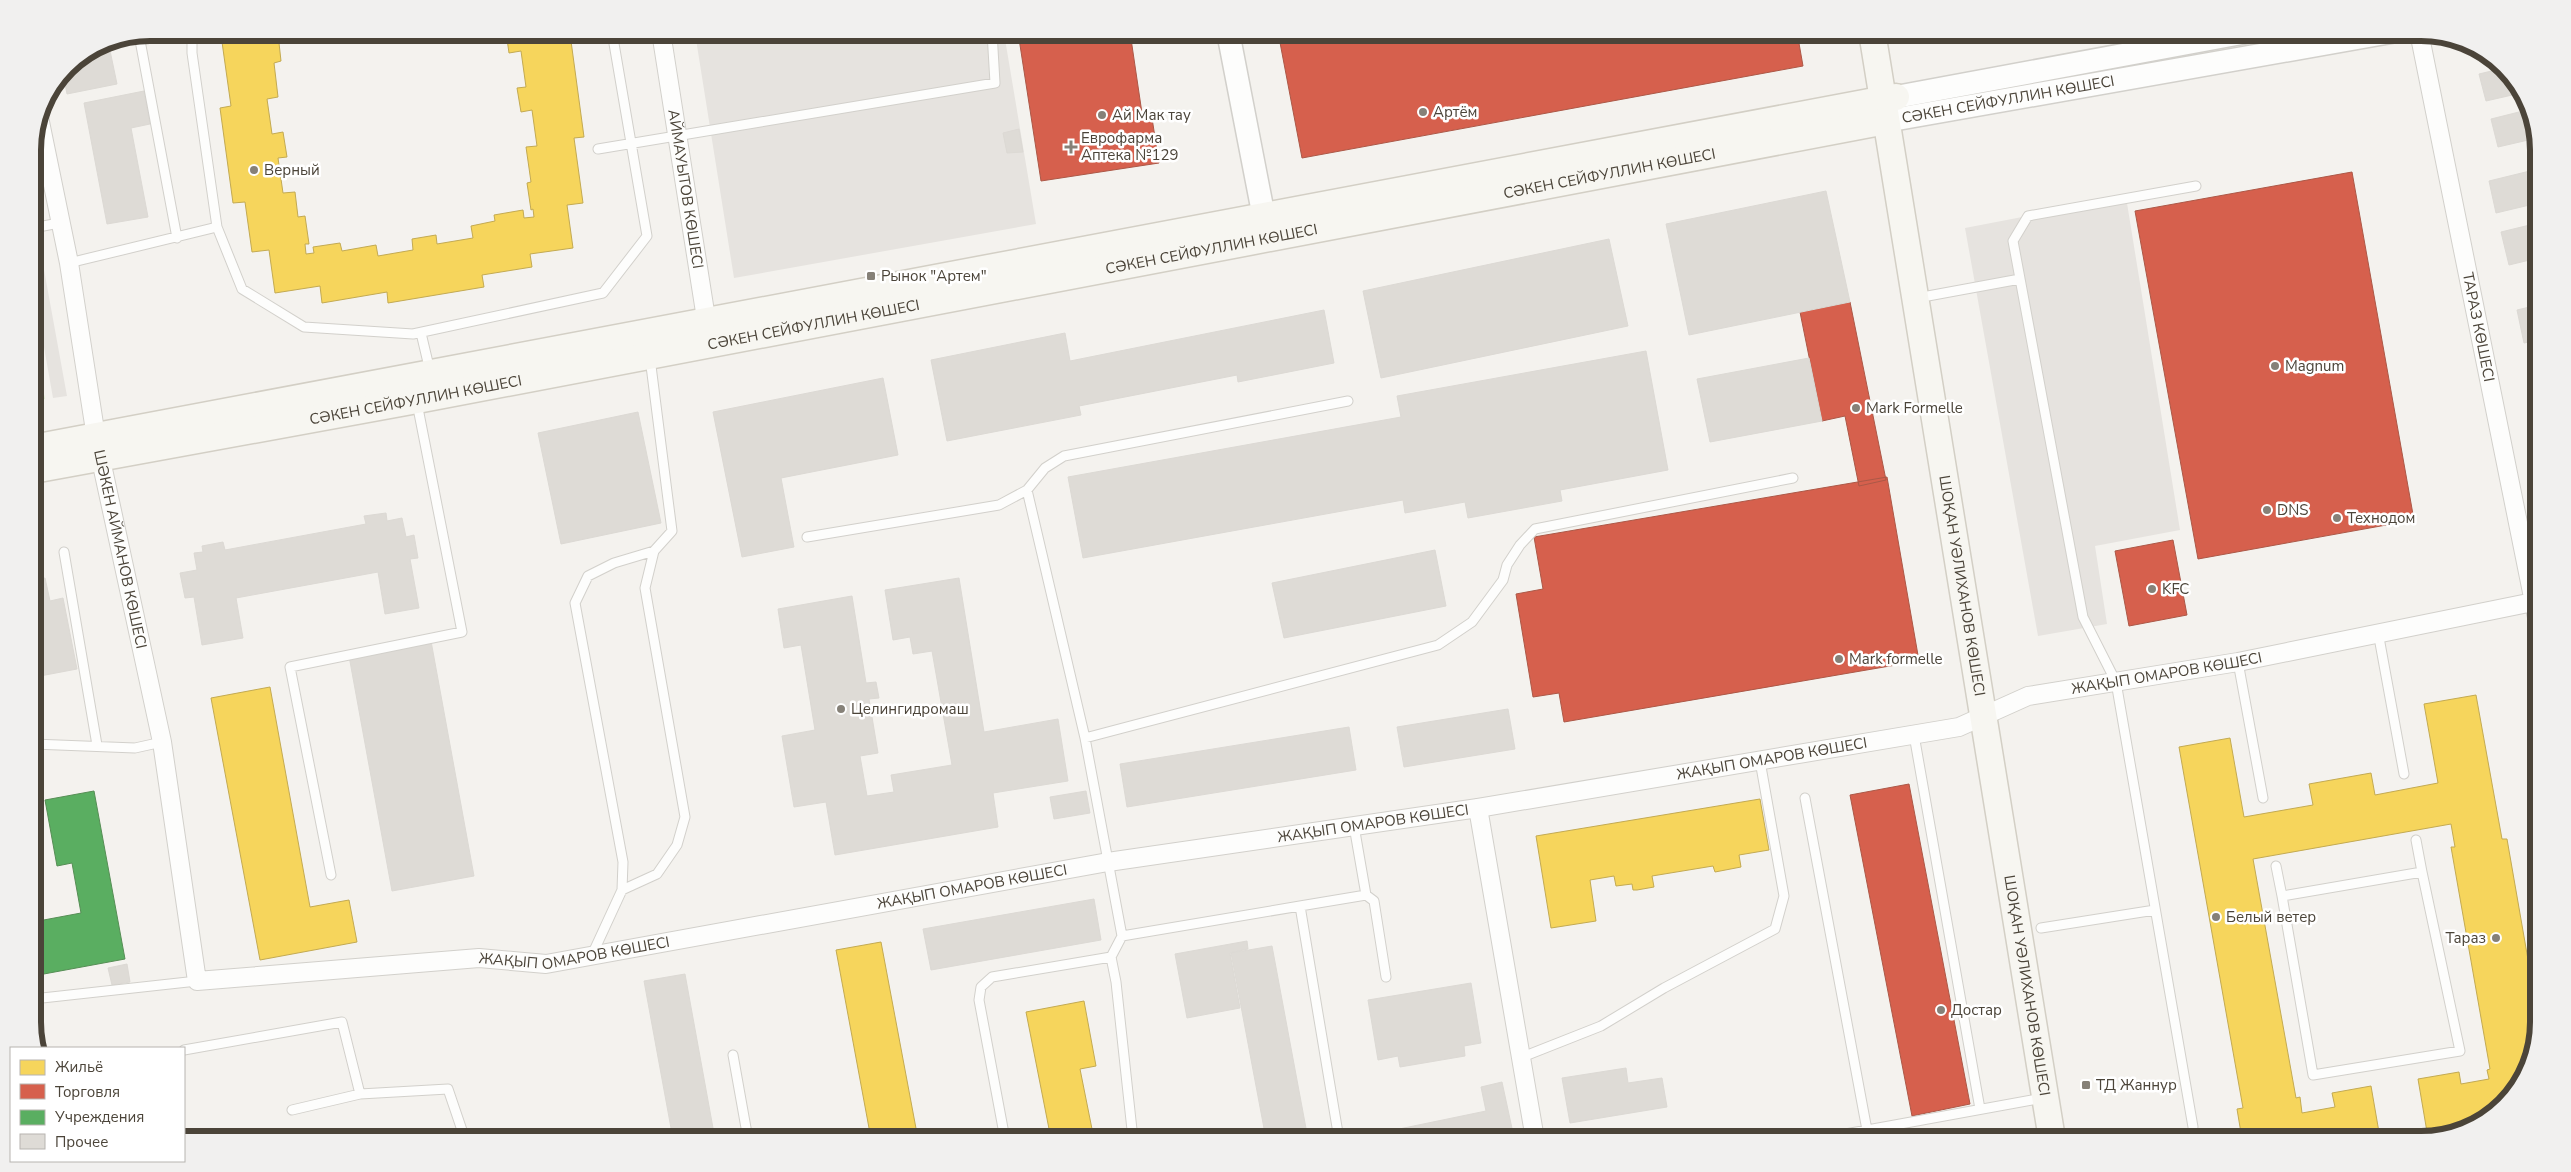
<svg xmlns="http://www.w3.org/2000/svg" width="2571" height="1172" font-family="'Nunito Sans',sans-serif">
  <rect width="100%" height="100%" fill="#f4f2ee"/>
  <path fill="#f3ebdf" d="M869,1128L871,1139H822L821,1137Z"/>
  <path fill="#e1eecf" d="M33,338L45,399L33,401Z"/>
  <path fill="#e6e3df" d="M695,33H1004L1036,224L734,278Z
    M2126,197L2180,530L2095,546L2107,624L2038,636L1965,228Z
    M41,253L67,396L53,398L33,285V255Z"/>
  <path fill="#f6d55c" stroke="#c3aa52" d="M236,32L278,34L281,61L274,63L278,97L267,99L272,134L283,132L287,157L278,158L283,193L295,192L298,217L305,216L309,244H305L306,254L314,253L313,247L340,243L342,251L376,245L378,256L413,250L412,239L436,235L437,244L473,238L471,226L495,221L494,215L523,210L524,218L534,217L533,209L531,210L527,183L531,182L526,147L537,146L532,110L521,112L517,88L526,87L521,51L509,53L506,32H558L559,43L571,41L584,137L574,138L583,203L567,205L573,248L530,254L532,267L482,275L484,287L388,303L387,292L322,303L320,286L275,293L269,250L252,252L245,202L233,203L220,108L231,106L222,42L237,40Z
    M270,687L310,907L349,900L357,942L260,960L211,698Z
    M2476,695L2502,839H2507L2538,1017L2529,1067L2486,1120L2427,1132L2418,1079L2459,1072L2461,1084L2489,1079L2487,1070L2490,1069L2451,847H2455L2451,824L2253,859L2296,1098L2300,1097L2302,1113L2335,1107L2332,1093L2371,1086L2380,1138L2242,1139L2237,1109L2243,1108L2179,747L2230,738L2244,817L2313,805L2309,784L2371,773L2375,795L2438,783L2424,704Z
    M1760,799L1769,850L1739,855L1741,867L1715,872L1713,866L1652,876L1654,887L1637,890H1633L1632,884L1616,886L1614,876L1590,880L1596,921L1551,928L1536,836Z
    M881,942L918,1139H871L869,1128L836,950Z
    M1084,1001L1096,1066L1080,1069L1094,1139H1051L1026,1012Z"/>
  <path fill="#d6604d" stroke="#ac5847" d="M1018,32H1130L1143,120L1152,118L1159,163L1041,181Z
    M1278,32H1797L1803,66L1302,158Z
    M1930,32H1953L1930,35Z
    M2021,32H2063L2023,41Z
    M2352,172L2414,520L2198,559L2135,211Z
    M1850,302L1886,480L1859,486L1845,416L1822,421L1800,312Z
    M1887,477L1919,661L1564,722L1559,693L1533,697L1516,594L1543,589L1534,537Z
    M2173,540L2187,615L2129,626L2115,551Z
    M1909,784L1970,1104L1912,1116L1850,795Z
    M1959,1129L1961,1139H1919L1918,1136Z
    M848,1132L849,1139H822L821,1137Z"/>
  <path fill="#5aae61" stroke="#568e55" d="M94,791L125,959L33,976V922L81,913L72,863L57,866L45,800Z"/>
  <path fill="#dedbd6" stroke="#dcd9d4" d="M105,41H108L117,84L67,94L63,73L67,67Z
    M2500,69L2519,85L2521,93L2486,101L2479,74Z
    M144,91L150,124L131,128L148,217L107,224L84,103Z
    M2527,110L2537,138L2498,147L2491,119Z
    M1019,129L1023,152L1007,153L1003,133Z
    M2538,169V203L2496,213L2489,181Z
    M1826,191L1850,302L1689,335L1666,224Z
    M2538,223V258L2509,265L2501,232Z
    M1609,239L1628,326L1381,378L1363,291Z
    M2538,305V340L2524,343L2517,310Z
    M1324,310L1334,363L1238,382L1237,375L1079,406L1081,415L947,441L931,360L1065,333L1070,361Z
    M1646,351L1668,470L1560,490L1562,501L1468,518L1465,502L1405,513L1403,500L1083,558L1068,477L1401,417L1397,396Z
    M1809,358L1822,421L1710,442L1697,379Z
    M883,378L898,455L781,478L794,547L742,557L713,412Z
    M638,412L661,523L561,544L538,433Z
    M386,513L387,521L402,518L406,537L414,535L418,558L410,559L419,608L385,614L378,572L236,598L243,638L202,645L194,597L185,598L180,573L197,570L194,553L203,552L202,546L223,542L225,550L366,524L364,516Z
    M1435,550L1446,606L1284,638L1272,583Z
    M45,578L50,601L63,598L77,669L40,676L33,647V580Z
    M959,578L984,732L1058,719L1068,781L993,793L998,827L835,855L826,802L794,807L782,736L815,730L801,645L784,648L778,609L852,596L866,683L876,682L879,698L869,699L878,753L860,756L867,796L894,792L891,775L952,765L932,651L913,654L910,637L893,640L885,590Z
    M431,641L474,876L392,891L349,656Z
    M1508,709L1515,749L1404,767L1397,727Z
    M1349,727L1356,770L1127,807L1120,764Z
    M1086,791L1090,813L1054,819L1050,797Z
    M1094,899L1101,940L931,970L923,929Z
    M1247,941L1248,949L1230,953L1240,1008L1187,1018L1175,954Z
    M1272,946L1308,1139H1266L1231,953Z
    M127,964L130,982L112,985L108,968Z
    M685,974L715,1139H673L644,981Z
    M1471,983L1481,1043L1464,1046L1465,1056L1400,1067L1398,1056L1378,1060L1368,1000Z
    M1626,1068L1628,1083L1662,1078L1667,1107L1570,1123L1562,1078Z
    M1502,1082L1513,1133L1483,1139H1376L1375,1134L1486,1111L1481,1087Z"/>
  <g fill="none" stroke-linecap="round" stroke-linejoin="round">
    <g stroke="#d2d0cb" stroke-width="11">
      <path id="service" d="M872,32L875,35L886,32
        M139,35L177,238
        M598,149L995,83L992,32
        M33,171L50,173
        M217,227L242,289L304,327L413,334L603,293L647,236L612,32
        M33,228L59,223
        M69,263L217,227L192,53V32
        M1917,298L2020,279
        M421,333L430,371
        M1027,490L1085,738L1122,936L1111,957L1116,982L1133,1139
        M807,537L999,505L1027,490L1045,468L1064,456L1348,401
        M64,552L97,745
        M2378,632L2404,774
        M2238,662L2263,798
        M1914,735L1980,1109
        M1085,738L1438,645L1472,622L1503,580L1507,565L1520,545L1535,529L1793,478
        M33,744L135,748L162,742
        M1805,798L1867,1130
        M1354,826L1366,895
        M2276,866L2282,896L2422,872L2416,840
        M331,875L290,667L462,632L417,403
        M622,890L657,874L677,845L685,817L645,588L654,551L672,531L650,358
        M2282,896L2313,1075L2460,1051L2422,872
        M1300,906L1366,895L1374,901L1386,977
        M2041,928L2155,910
        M1122,936L1300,906L1339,1139
        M592,955L622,890L623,862L575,603L588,576L614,563L654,551
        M33,999L197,981
        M184,1050L342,1022L360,1094L448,1089L465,1139
        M733,1055L748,1139
        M1520,1058L1601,1026L1664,988L1775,929L1784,896L1760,761
        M292,1110L360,1094
        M2193,1127L2116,682L2083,617L2013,241L2028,216L2196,186
        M1005,1139L979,1000L981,987L992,977L1111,957
        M1818,1139L2043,1098"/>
    </g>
    <g stroke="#d2d0cb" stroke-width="20">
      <g id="minor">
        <path id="s1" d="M661,32L708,331"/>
        <path id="s2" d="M2419,32L2538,622"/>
        <path id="s3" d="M39,117L69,263L96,437L162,742L197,981L479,958L546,964L1108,862L1478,808L1959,727L2028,696L2238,662L2538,601"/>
        <path d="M1478,808L1535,1139"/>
      </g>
    </g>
    <g stroke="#d2d0cb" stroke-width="25">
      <g id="tertiary">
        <path d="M1228,32L1267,233"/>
        <path d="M1896,97L2247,32"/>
        <path id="s4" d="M1886,121L2391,32"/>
      </g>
    </g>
    <g stroke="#d3cfc5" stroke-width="29">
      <g id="secondary">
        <path id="s5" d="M1872,32L2052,1139"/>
        <path d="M33,448L1896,97"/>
        <path id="s6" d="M33,470L417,400L1886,121"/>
      </g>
    </g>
    <use href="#service" stroke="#fdfdfc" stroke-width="9"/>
    <use href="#minor" stroke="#fdfdfc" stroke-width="18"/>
    <use href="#tertiary" stroke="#fdfdfc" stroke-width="22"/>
    <use href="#secondary" stroke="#f7f6f1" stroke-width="26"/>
  </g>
  <g fill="#868178" stroke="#fff" stroke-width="2">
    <circle cx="1423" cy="112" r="5"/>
    <circle cx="1102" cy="115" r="5"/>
    <path d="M1068.5 139.5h5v5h5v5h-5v5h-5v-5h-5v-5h5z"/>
    <circle cx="254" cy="170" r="5"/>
    <rect x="866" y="271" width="10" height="10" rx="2.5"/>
    <circle cx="2275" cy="366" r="5"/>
    <circle cx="1856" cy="408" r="5"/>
    <circle cx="2267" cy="510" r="5"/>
    <circle cx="2337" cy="518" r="5"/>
    <circle cx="2152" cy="589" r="5"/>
    <circle cx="1839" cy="659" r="5"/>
    <circle cx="841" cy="709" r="5"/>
    <circle cx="2216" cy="917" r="5"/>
    <circle cx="2496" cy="938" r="5"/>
    <circle cx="1941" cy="1010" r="5"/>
    <rect x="2081" y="1080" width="10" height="10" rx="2.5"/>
  </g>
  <g text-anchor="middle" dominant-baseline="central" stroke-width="5" stroke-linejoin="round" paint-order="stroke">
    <g font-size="15" fill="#4b4439" stroke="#fff">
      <text stroke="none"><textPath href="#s4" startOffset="124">СӘКЕН СЕЙФУЛЛИН КӨШЕСІ</textPath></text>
      <text stroke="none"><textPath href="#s6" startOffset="1604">СӘКЕН СЕЙФУЛЛИН КӨШЕСІ</textPath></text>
      <text stroke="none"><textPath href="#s1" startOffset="159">АЙМАУЫТОВ КӨШЕСІ</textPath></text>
      <text stroke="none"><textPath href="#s6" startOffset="1199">СӘКЕН СЕЙФУЛЛИН КӨШЕСІ</textPath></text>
      <text stroke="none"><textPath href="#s6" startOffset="794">СӘКЕН СЕЙФУЛЛИН КӨШЕСІ</textPath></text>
      <text stroke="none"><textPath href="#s2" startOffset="301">ТАРАЗ КӨШЕСІ</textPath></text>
      <text stroke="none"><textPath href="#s6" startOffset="389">СӘКЕН СЕЙФУЛЛИН КӨШЕСІ</textPath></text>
      <text stroke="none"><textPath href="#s3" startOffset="440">ШӘКЕН АЙМАНОВ КӨШЕСІ</textPath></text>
      <text stroke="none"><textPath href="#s5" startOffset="561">ШОҚАН УӘЛИХАНОВ КӨШЕСІ</textPath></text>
      <text stroke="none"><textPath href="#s3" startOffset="2878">ЖАҚЫП ОМАРОВ КӨШЕСІ</textPath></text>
      <text stroke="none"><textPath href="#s3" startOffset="2472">ЖАҚЫП ОМАРОВ КӨШЕСІ</textPath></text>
      <text stroke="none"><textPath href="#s3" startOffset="2068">ЖАҚЫП ОМАРОВ КӨШЕСІ</textPath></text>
      <text stroke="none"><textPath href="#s3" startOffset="1662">ЖАҚЫП ОМАРОВ КӨШЕСІ</textPath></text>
      <text stroke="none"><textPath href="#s3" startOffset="1258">ЖАҚЫП ОМАРОВ КӨШЕСІ</textPath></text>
      <text stroke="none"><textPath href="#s5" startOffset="966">ШОҚАН УӘЛИХАНОВ КӨШЕСІ</textPath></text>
    </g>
    <g font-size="15" fill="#4b4439" stroke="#fff" text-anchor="start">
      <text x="1433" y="112">Артём</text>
      <text x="1112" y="115">Ай Мак тау</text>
      <text x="1081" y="138">Еврофарма<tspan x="1081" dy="17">Аптека №129</tspan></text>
      <text x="264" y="170">Верный</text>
      <text x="881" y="276">Рынок "Артем"</text>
      <text x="2285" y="366">Magnum</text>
      <text x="1866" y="408">Mark Formelle</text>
      <text x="2277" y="510">DNS</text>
      <text x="2347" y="518">Технодом</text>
      <text x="2162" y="589">KFC</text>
      <text x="1849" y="659">Mark formelle</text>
      <text x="851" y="709">Целингидромаш</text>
      <text x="2226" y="917">Белый ветер</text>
      <text x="2486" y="938" text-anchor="end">Тараз</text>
      <text x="1951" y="1010">Достар</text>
      <text x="2096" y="1085">ТД Жаннур</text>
    </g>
  </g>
  <path d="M0 0H2571V1172H0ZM150 41H2421A109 109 0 0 1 2530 150V1022A109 109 0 0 1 2421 1131H150A109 109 0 0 1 41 1022V150A109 109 0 0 1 150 41Z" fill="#f1f0ef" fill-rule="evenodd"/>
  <path fill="none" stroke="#4b4439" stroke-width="6" d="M150 41H2421A109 109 0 0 1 2530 150V1022A109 109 0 0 1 2421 1131H150A109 109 0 0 1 41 1022V150A109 109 0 0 1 150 41Z"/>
  <rect x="10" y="1047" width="175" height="115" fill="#ffffff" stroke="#b7b4b0"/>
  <rect x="20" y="1060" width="25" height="15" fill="#f6d55c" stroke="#b7b4b0"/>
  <text x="55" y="1072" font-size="15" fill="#4b4439">Жильё</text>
  <rect x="20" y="1084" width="25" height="15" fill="#d6604d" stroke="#b7b4b0"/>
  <text x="55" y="1097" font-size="15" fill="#4b4439">Торговля</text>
  <rect x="20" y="1110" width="25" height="15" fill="#5aae61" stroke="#b7b4b0"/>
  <text x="55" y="1122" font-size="15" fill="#4b4439">Учреждения</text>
  <rect x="20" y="1134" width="25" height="15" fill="#dedbd6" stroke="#b7b4b0"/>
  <text x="55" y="1147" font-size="15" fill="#4b4439">Прочее</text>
</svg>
